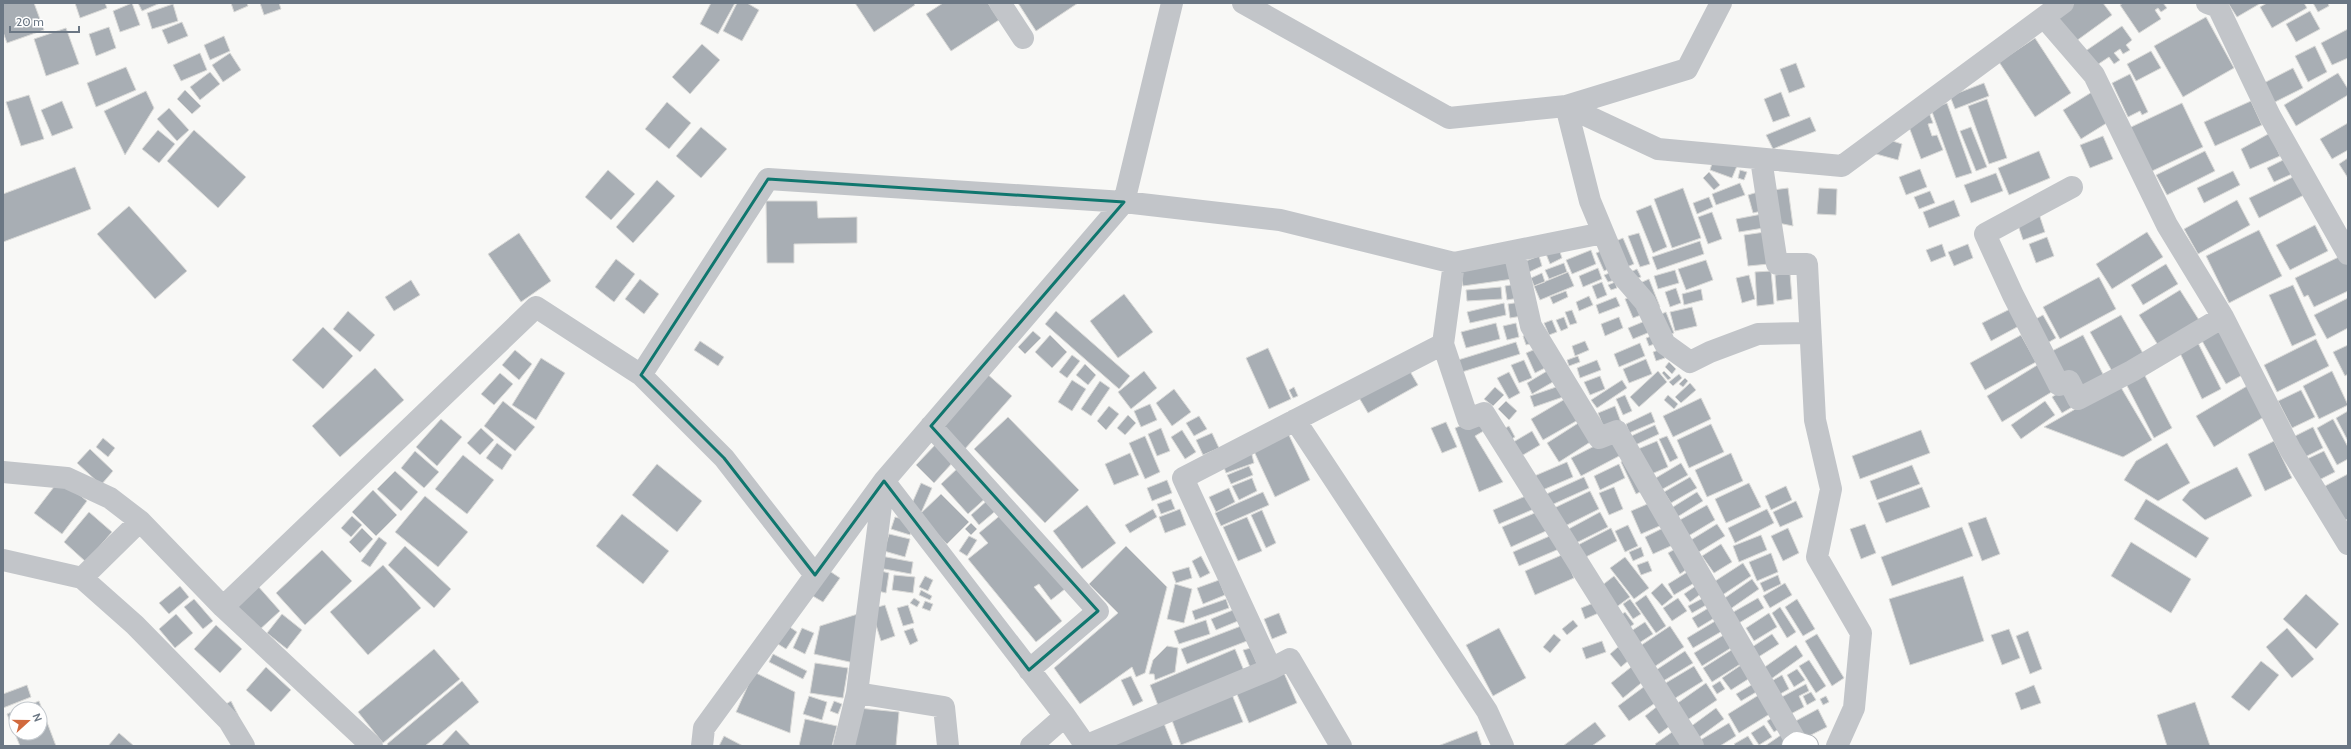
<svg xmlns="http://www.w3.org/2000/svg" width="2351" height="749" font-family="Cabin,sans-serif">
  <rect width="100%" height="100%" fill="#f8f8f6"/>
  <path fill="#a8aeb4" stroke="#dadad8" d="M3,3H34L44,30L7,43L3,32Z
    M75,3H105L107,8L80,18Z
    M132,3L140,25L120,32L113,11Z
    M138,3H160L142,11Z
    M231,3H247L248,6L234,12Z
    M260,3H279L281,9L264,15Z
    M711,3H735L718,34L700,24Z
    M737,3H747L759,10L742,41L723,31Z
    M855,3H913L915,5L874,32Z
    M943,3H988L999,20L951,51L926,14Z
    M1018,3H1078L1036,31Z
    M2075,3H2103L2112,15L2072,44L2054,19Z
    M2123,3H2163L2167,8L2161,12L2158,8L2155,10L2161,19L2139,33L2120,5Z
    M2228,3H2261L2237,17Z
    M2267,3H2304L2307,8L2272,28L2260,7Z
    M2313,3H2328L2329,6L2318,12Z
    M173,4L178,21L152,29L147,13Z
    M2310,11L2320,29L2296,42L2286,24Z
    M2206,17L2234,68L2183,97L2154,46Z
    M182,22L188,36L168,44L162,30Z
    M2122,26L2132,40L2126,45L2130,50L2123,54L2120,49L2114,53L2120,60L2114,64L2109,57L2094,67L2084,52Z
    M109,27L116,48L96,56L89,34Z
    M66,28L79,64L46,76L34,39Z
    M2348,29V58L2332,65L2321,43Z
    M224,36L230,51L210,60L204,45Z
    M2035,38L2071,93L2035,117L1999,62Z
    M702,44L720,60L690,94L672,77Z
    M2315,46L2327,72L2308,82L2295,56Z
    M2151,51L2161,68L2136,81L2127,64Z
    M200,53L207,70L181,81L173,65Z
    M230,53L241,70L223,82L212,65Z
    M1796,63L1805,87L1789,93L1780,69Z
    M126,67L136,90L96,107L87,83Z
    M2293,68L2303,88L2269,105L2260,85Z
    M210,72L220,84L200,100L190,87Z
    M2338,73L2348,89V95L2296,126L2284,105Z
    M2130,74L2148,112L2142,115L2140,111L2128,117L2112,83Z
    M1984,83L1989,96L1955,109L1950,96Z
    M185,90L201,106L192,114L177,99Z
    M146,91L154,108L125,155L104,111Z
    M1781,92L1790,116L1773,122L1764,99Z
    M2092,92L2110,121L2081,139L2063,110Z
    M29,95L44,139L21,146L6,102Z
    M1987,99L2007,158L1989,164L1968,106Z
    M62,101L73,128L52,136L41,110Z
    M2251,101L2262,125L2215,146L2204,122Z
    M667,102L691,123L669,149L645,129Z
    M1947,103L1972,173L1956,178L1931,109Z
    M2182,103L2203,147L2150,172L2129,128Z
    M169,108L189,130L177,141L157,119Z
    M1928,110L1933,123L1928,124L1932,136L1937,135L1943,150L1921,159L1906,119Z
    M1810,117L1816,131L1773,149L1766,135Z
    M2348,123V150L2332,159L2320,139Z
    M701,127L727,149L701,178L676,156Z
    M1971,127L1987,167L1976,171L1960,131Z
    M158,130L175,144L159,163L142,149Z
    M194,130L246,177L218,208L167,161Z
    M2270,133L2280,156L2250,169L2241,149Z
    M2103,136L2113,159L2090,168L2080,145Z
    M1880,137L1902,144L1898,160L1876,154Z
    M2039,151L2050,178L2009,195L1998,168Z
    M2205,151L2215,171L2167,195L2156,175Z
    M1714,157L1737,166L1732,178L1710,170Z
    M2348,158V178L2339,164Z
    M2285,159L2292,174L2274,182L2267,168Z
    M75,167L91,209L3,242V194Z
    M1920,169L1927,187L1906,195L1899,177Z
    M608,170L635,194L611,220L585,197Z
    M1740,170L1747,172L1744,180L1738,178Z
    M2233,171L2240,185L2204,203L2197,188Z
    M1709,172L1720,185L1714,190L1703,178Z
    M1996,173L2003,191L1971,203L1964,185Z
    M2295,176L2304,195L2259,218L2249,198Z
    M657,180L675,196L633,243L616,227Z
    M1740,183L1745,195L1716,205L1712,194Z
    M1683,188L1701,238L1672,248L1654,199Z
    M1788,188L1793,226L1778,223L1773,190Z
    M1819,188L1837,189L1836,215L1817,214Z
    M1761,191L1766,210L1753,213L1748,195Z
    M1930,191L1935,203L1919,209L1914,197Z
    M1709,197L1713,207L1697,214L1693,203Z
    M1954,200L1960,216L1929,228L1923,212Z
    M2237,200L2250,225L2198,254L2184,229Z
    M766,201H817L818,218L857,217V243L794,244V263H767Z
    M1651,205L1667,247L1653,253L1636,211Z
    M129,206L187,271L155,299L97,234Z
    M1712,212L1722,239L1708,244L1698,217Z
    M1762,214L1764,228L1739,232L1736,219Z
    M2039,214L2045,232L2023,240L2017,222Z
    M2315,225L2328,251L2290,270L2276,245Z
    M2259,230L2282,276L2229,303L2206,256Z
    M1765,232L1769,264L1748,266L1744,235Z
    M2147,232L2163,257L2112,289L2096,264Z
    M519,233L551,281L521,302L488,254Z
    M1639,233L1650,264L1640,267L1628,236Z
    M2047,237L2054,256L2036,263L2029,244Z
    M1623,238L1634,264L1622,269L1611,243Z
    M1700,241L1704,254L1657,270L1652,257Z
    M1942,244L1946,256L1931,262L1926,250Z
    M1968,244L1973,258L1954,266L1948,252Z
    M1559,249L1562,258L1550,264L1546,254Z
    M1606,249L1613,267L1604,271L1596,253Z
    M1591,250L1596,264L1572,274L1566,260Z
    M2345,254L2348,261V291L2314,307L2308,295L2304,297L2295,278Z
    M1539,256L1542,266L1527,273L1523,262Z
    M616,259L635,274L614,302L595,287Z
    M1706,260L1713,280L1686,290L1678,269Z
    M1511,262L1513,279L1463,286L1460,270Z
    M1564,263L1567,272L1549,279L1545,270Z
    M2166,264L2178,284L2143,305L2131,285Z
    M1598,268L1602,279L1583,287L1579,276Z
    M1637,269L1641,277L1630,281L1626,274Z
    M1675,270L1679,283L1658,289L1654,276Z
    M1615,271L1618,279L1608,282L1604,275Z
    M1771,271L1774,304L1757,306L1755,272Z
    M1568,272L1574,286L1540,300L1534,286Z
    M1542,273L1545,282L1534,286L1531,278Z
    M1790,273L1792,299L1777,301L1775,275Z
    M1749,275L1755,299L1742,303L1736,278Z
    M2099,277L2116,309L2060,339L2043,307Z
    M640,279L659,294L644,314L625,299Z
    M1649,279L1660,307L1652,310L1640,283Z
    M411,280L420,295L394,311L385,297Z
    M1602,282L1607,295L1597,299L1592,286Z
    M1615,282L1617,288L1611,290L1608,285Z
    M1516,284L1519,298L1507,300L1505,286Z
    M2293,285L2316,335L2292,346L2269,295Z
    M1501,287L1502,299L1467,301L1466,290Z
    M1676,288L1681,303L1670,307L1665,292Z
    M1701,289L1703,300L1684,305L1682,294Z
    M2180,290L2199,320L2158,345L2139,315Z
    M1566,291L1568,297L1553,304L1550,297Z
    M1124,294L1153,332L1118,358L1090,321Z
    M1589,296L1593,305L1579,311L1576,302Z
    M1634,296L1641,315L1633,318L1625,299Z
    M1616,297L1620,306L1599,314L1596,305Z
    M2348,298V328L2327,339L2314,315Z
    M1520,302L1522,316L1510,318L1508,304Z
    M1504,303L1506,315L1470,323L1467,312Z
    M1692,307L1697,326L1675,331L1670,312Z
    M2010,309L2019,326L1991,341L1982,323Z
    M1572,310L1577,323L1570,325L1565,312Z
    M348,311L375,335L360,352L333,329Z
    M1056,311L1130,376L1119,389L1045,324Z
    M1666,312L1674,333L1665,336L1657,316Z
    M2043,315L2056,338L2044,345L2030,322Z
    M2121,315L2144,355L2113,373L2090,332Z
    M1564,317L1568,328L1561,331L1556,320Z
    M1619,317L1623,328L1605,336L1601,324Z
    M1552,320L1557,332L1549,335L1544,323Z
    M1645,321L1650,332L1633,339L1628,328Z
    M1496,323L1500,339L1466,348L1461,332Z
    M1516,323L1519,337L1507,340L1503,326Z
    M323,327L353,356L323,389L292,360Z
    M2222,328L2246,373L2226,384L2201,339Z
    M1033,331L1041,338L1025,354L1018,347Z
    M1530,334L1533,343L1526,345L1523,336Z
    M1050,335L1067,352L1052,368L1035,352Z
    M1654,335L1657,343L1649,346L1646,338Z
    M2021,335L2036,362L1985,390L1970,363Z
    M2083,335L2105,378L2079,391L2065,377L2052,351Z
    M2196,339L2221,389L2202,399L2178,349Z
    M2316,339L2329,366L2277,392L2264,365Z
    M700,341L724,357L718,366L694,350Z
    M1585,341L1589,350L1575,356L1572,346Z
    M1516,342L1520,354L1462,372L1458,360Z
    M1640,343L1645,356L1619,367L1614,354Z
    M2348,345V374L2345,376L2333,352Z
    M1268,348L1291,399L1269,409L1246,358Z
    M1538,348L1547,367L1535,373L1526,353Z
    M1661,349L1665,358L1656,361L1653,352Z
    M515,350L532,364L519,380L502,365Z
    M1072,355L1080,361L1067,378L1059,372Z
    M1578,356L1580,362L1569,366L1567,360Z
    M541,358L565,373L536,420L512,405Z
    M1646,359L1652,374L1629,383L1623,369Z
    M1524,360L1532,378L1519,383L1511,365Z
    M1597,360L1601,370L1580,378L1577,368Z
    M1669,362L1676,369L1672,374L1665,367Z
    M1085,364L1096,375L1088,385L1076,375Z
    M2039,364L2055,390L2002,422L1987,396Z
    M375,368L404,400L340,457L312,426Z
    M1408,368L1418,385L1368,413L1358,396Z
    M1552,368L1558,379L1532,394L1527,383Z
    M1144,371L1157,388L1131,409L1118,392Z
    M1658,371L1667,382L1639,407L1630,397Z
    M1664,371L1671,378L1668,380L1662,373Z
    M2332,371L2348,405L2319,419L2303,386Z
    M985,372L1012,396L964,450L937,427Z
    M1509,372L1520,393L1509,399L1497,378Z
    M2143,372L2172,428L2154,438L2125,382Z
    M500,373L513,384L494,405L481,394Z
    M1679,374L1682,378L1673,386L1669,382Z
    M1600,376L1605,389L1590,395L1584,382Z
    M1685,378L1688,381L1683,387L1679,384Z
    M2259,379L2277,409L2214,447L2196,416Z
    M1072,380L1086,389L1072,411L1058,402Z
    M1622,380L1627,388L1597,408L1591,400Z
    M1100,381L1110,388L1091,416L1081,409Z
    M1690,383L1696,390L1681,403L1675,397Z
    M2119,384L2152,440L2123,457L2044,427Z
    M1559,386L1563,397L1534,407L1530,396Z
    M1294,387L1298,396L1293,398L1289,390Z
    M1495,387L1504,395L1493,406L1484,399Z
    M1174,389L1191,412L1172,426L1156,403Z
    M2065,389L2074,406L2062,413L2052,397Z
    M2301,390L2315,417L2292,428L2278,401Z
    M1625,395L1632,411L1623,415L1616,399Z
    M1668,395L1678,404L1674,409L1664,400Z
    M1701,398L1711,419L1673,437L1663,416Z
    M1565,399L1578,420L1543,440L1531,419Z
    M503,401L535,427L515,451L484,426Z
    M1506,401L1517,411L1509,420L1498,409Z
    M2045,401L2055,415L2021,439L2011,425Z
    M1150,404L1157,420L1141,427L1134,411Z
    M1109,406L1119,414L1106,430L1097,421Z
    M1615,406L1622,425L1605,431L1598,413Z
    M2348,411V441L2336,418Z
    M1651,412L1655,422L1629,433L1626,424Z
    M1128,415L1136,423L1125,435L1117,428Z
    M1199,416L1207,429L1194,436L1186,423Z
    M1008,417L1079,490L1045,523L974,449Z
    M441,419L462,437L437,466L416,447Z
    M2333,419L2348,447V459L2337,465L2317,428Z
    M1583,420L1595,439L1559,462L1547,443Z
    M1446,422L1457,447L1442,453L1431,428Z
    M1470,422L1487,429L1475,436L1503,482L1479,492L1455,428Z
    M1711,424L1724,452L1689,468L1677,440Z
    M1655,425L1659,434L1631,447L1627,438Z
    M1509,426L1515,437L1506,442L1500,431Z
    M2313,427L2323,448L2301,459L2291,438Z
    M481,428L494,440L480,455L467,443Z
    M1161,428L1170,451L1157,456L1148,434Z
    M1182,430L1196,452L1185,459L1171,437Z
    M1921,430L1930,453L1860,479L1852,456Z
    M1287,431L1310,480L1275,497L1252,447Z
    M1532,431L1540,445L1518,458L1510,444Z
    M1212,433L1219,448L1203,455L1196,440Z
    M1145,436L1160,472L1145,479L1129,443Z
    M1614,436L1623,454L1581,476L1571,458Z
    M1667,436L1678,458L1670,462L1659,439Z
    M103,438L115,448L108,457L96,447Z
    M1657,441L1668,467L1649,475L1638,449Z
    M2274,441L2292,478L2265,491L2248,454Z
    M497,443L512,455L502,470L486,458Z
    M2167,443L2190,483L2158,501L2124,480L2136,461Z
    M936,444L954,461L934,483L916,465Z
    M90,449L113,471L101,485L77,463Z
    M415,451L439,472L424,488L401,468Z
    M1251,451L1254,463L1226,473L1222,462Z
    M2324,451L2335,472L2317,481L2307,459Z
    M1130,453L1139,475L1114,485L1105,464Z
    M1731,453L1743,481L1707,497L1695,470Z
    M463,455L494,480L467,514L435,489Z
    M1629,457L1644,490L1636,494L1621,462Z
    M1567,462L1573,477L1538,492L1532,477Z
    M1681,463L1688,475L1661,490L1654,479Z
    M657,464L702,501L677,532L632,495Z
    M1619,464L1625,478L1600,490L1594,476Z
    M961,465L988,496L968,514L941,484Z
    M1912,465L1920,484L1877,500L1870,481Z
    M1249,466L1253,475L1231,484L1227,475Z
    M2237,467L2252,496L2205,520L2182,500L2190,490Z
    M395,471L418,492L401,511L377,489Z
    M2348,474V519L2342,522L2325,486Z
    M1584,477L1589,488L1547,507L1542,496Z
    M1690,477L1697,488L1671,503L1664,492Z
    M1252,478L1257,491L1239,500L1232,486Z
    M60,479L87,501L62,534L34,513Z
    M1167,480L1172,493L1152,501L1147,488Z
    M921,483L932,488L921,513L910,508Z
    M1749,483L1761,507L1726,523L1715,499Z
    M1786,486L1792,500L1771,510L1765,496Z
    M1614,487L1623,509L1609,515L1599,493Z
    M1922,487L1930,507L1886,523L1878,503Z
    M1229,488L1235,502L1216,512L1209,497Z
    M373,490L397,515L376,536L352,512Z
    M1590,491L1599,509L1561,528L1552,509Z
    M1263,492L1269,505L1221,526L1215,513Z
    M1697,492L1703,501L1674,519L1668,510Z
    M941,494L969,522L947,544L919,515Z
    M1528,495L1534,509L1499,524L1493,510Z
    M425,496L468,532L438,567L395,532Z
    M990,498L999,508L979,525L971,515Z
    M1171,499L1175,509L1161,514L1157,504Z
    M2146,499L2209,538L2196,558L2134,519Z
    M1796,501L1803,517L1780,527L1773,512Z
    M1652,502L1662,525L1641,534L1631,511Z
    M1087,505L1116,543L1082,569L1053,531Z
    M1707,505L1715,520L1685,538L1676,522Z
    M1153,509L1157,517L1130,533L1125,525Z
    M1180,509L1186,525L1165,533L1159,517Z
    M1767,509L1774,523L1735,543L1728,528Z
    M1262,510L1276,543L1266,548L1251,515Z
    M89,512L112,532L86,562L64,542Z
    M1537,512L1546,531L1511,547L1502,527Z
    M1600,512L1608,527L1570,546L1563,532Z
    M1003,513L1065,589L1051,600L1039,584L1034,587L1062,621L1036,642L968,559L988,543L979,533Z
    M622,514L669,551L643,584L596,546Z
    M352,516L362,525L351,537L341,528Z
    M895,517L914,522L910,535L891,529Z
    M1247,517L1262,551L1238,561L1223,527Z
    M1986,517L2000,554L1982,561L1968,523Z
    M971,523L977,529L971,535L965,529Z
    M1717,524L1725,536L1694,555L1686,543Z
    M1865,524L1876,553L1861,559L1850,529Z
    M1628,525L1638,546L1625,552L1615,531Z
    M1665,527L1673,545L1653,554L1645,537Z
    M1962,527L1973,556L1892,586L1881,557Z
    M362,528L373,539L360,553L349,542Z
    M1611,528L1617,541L1580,560L1574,547Z
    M1788,528L1799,553L1783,561L1771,536Z
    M889,534L910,539L905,557L884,551Z
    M1552,535L1559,549L1519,566L1513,552Z
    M1761,535L1767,550L1739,562L1733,546Z
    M969,536L977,540L967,556L959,551Z
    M379,537L387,543L370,567L361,561Z
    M2131,542L2191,579L2171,613L2111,576Z
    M1721,544L1732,562L1714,573L1702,556Z
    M405,546L451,589L434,608L388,565Z
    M1126,546L1167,587L1145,673L1136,677L1132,667L1080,704L1054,668L1118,613L1089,584Z
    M1641,547L1644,556L1633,561L1629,552Z
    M1675,549L1687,569L1680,574L1668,553Z
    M322,550L352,581L305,625L276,593Z
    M1771,553L1778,572L1757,581L1749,562Z
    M1564,554L1574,578L1535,595L1525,571Z
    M881,556L913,562L911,574L879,568Z
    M1201,556L1210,573L1200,578L1192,561Z
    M1625,557L1649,588L1634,599L1610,568Z
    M1648,561L1652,571L1641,575L1637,565Z
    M1743,563L1751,576L1718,598L1709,585Z
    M383,565L421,608L368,655L330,612Z
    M1189,567L1192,578L1176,583L1172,572Z
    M828,570L840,578L823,602L811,595Z
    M881,571L889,573L886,593L878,591Z
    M1689,571L1696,582L1674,595L1668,584Z
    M894,575L915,577L913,593L892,590Z
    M1778,575L1781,584L1764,592L1760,583Z
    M925,576L933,580L928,591L919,587Z
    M1614,576L1630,597L1611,611L1596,590Z
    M1963,576L1984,641L1910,665L1889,599Z
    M1752,579L1759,589L1726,612L1719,602Z
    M1219,580L1225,595L1203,604L1197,588Z
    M1662,583L1673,597L1662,606L1651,593Z
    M1785,583L1792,595L1770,608L1763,596Z
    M1175,584L1192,589L1184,623L1167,619Z
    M257,585L280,611L257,632L233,606Z
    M1697,585L1702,593L1690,602L1684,594Z
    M180,586L189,597L169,614L159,603Z
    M921,590L932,596L930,600L919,595Z
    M2306,594L2339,624L2316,649L2283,619Z
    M1646,595L1666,626L1656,633L1635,603Z
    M1705,597L1708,604L1692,613L1688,606Z
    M914,598L920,602L917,607L910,603Z
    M1678,598L1687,611L1672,621L1663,608Z
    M1758,598L1764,608L1734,626L1728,615Z
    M194,599L213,621L203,629L184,607Z
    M1226,599L1229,608L1195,620L1192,611Z
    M1630,599L1641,614L1633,619L1623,604Z
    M1797,599L1815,629L1803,636L1785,607Z
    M925,601L933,604L930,611L922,608Z
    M1596,602L1601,612L1585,619L1581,608Z
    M885,605L895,636L881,641L871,609Z
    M908,605L914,623L903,626L897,608Z
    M1710,607L1716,617L1698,628L1692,618Z
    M1780,607L1796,632L1787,638L1772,613Z
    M1233,610L1238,621L1216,630L1211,619Z
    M864,612L854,663L814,654L820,626Z
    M1625,612L1634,624L1626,630L1617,618Z
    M1279,613L1287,633L1272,639L1264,619Z
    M1769,613L1777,627L1754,641L1746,628Z
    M176,614L193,633L175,648L159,629Z
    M282,614L302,630L287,649L267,633Z
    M1206,620L1210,634L1179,644L1174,631Z
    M1573,620L1578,626L1567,635L1562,629Z
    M1717,620L1724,630L1693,648L1687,638Z
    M1645,622L1653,634L1636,645L1628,633Z
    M784,623L797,632L786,649L773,641Z
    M216,625L242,649L220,673L194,649Z
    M1241,626L1247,641L1187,664L1181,649Z
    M1670,626L1684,647L1651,669L1637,648Z
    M802,628L814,633L805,654L793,648Z
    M913,628L918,641L910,645L904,631Z
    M1499,628L1526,678L1493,696L1466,645Z
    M2287,628L2314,659L2292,678L2266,647Z
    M2009,629L2020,658L2002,665L1991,635Z
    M2028,631L2042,669L2030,674L2016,636Z
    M1727,633L1734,646L1702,666L1694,653Z
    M1554,634L1561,640L1550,653L1543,647Z
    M1772,634L1779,644L1752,661L1746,651Z
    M1817,634L1844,678L1832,686L1805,641Z
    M1602,641L1606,652L1586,659L1582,648Z
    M1796,645L1803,656L1767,682L1759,671Z
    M1167,646L1178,648L1175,672L1155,680L1154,674H1149L1153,660Z
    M1618,647L1629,660L1621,667L1610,654Z
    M1251,648L1259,669L1252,672L1243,650Z
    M434,649L460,679L383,743L358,712Z
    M1235,649L1247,678L1161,713L1150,685Z
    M1733,649L1742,663L1712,682L1703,668Z
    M1685,651L1693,663L1660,683L1653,672Z
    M773,654L807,671L803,679L769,662Z
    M1809,660L1826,686L1816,693L1799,666Z
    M2261,661L2279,675L2249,711L2231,697Z
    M815,663L848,668L843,698L810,693Z
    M1744,663L1753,676L1731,690L1722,678Z
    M1635,664L1646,679L1623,698L1611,683Z
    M1694,666L1703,681L1669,702L1659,687Z
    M266,667L291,690L271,712L246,690Z
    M1797,669L1805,680L1794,687L1787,675Z
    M754,672L795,692L790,733L736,712Z
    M1284,673L1297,703L1249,723L1236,692Z
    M1782,675L1789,689L1775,697L1768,683Z
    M1131,676L1143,701L1133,706L1121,680Z
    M462,681L479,702L425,746H388L387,744Z
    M1720,681L1725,689L1717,694L1712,686Z
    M1649,683L1661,699L1629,721L1618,706Z
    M1706,683L1717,700L1683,723L1672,707Z
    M1753,684L1758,691L1741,701L1736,694Z
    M1806,684L1809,691L1799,696L1804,707L1785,717L1776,700Z
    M27,685L31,697L3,708V694Z
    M2034,685L2041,703L2021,710L2015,693Z
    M1231,692L1243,722L1181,745L1170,715Z
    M1811,692L1816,700L1807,705L1803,696Z
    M1762,693L1773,712L1739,733L1728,714Z
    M809,696L827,702L822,720L803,714Z
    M1826,696L1829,702L1823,705L1820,699Z
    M39,701L56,746H20L7,714L16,710V733H40V709H19Z
    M231,701L238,715L233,717L226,704Z
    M834,701L842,704L838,714L830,711Z
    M2195,702L2210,746H2167L2157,715Z
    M1659,705L1674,723L1659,734L1645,716Z
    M858,708L899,712L896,746H854Z
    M1716,708L1724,719L1694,741L1686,730Z
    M1818,709L1827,727L1799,741L1790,724Z
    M1775,716L1782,727L1774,732L1767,721Z
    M805,719L837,726L832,746H799Z
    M1163,721L1173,746H1104Z
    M1595,722L1606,736L1592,746H1563Z
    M1729,723L1736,736L1720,746H1699L1697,742Z
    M1764,725L1772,737L1759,745L1751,733Z
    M456,730L471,746H441Z
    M1675,730L1685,746H1657L1655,744Z
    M1477,731L1482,746H1438Z
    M119,733L134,746H108Z
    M1781,735L1788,746H1765Z
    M724,736L743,746H719Z
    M1748,736L1754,746H1736L1734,744Z"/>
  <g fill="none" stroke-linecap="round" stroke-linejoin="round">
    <g stroke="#b3b7bc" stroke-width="24">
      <path id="secondary" d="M1793,746L1797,743L1807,746"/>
    </g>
    <path stroke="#c2c5c9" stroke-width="22" d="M1000,3L1023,38
      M1243,3L1449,118L1566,106L1687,69L1721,3
      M2207,3L2218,7L2270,116L2348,254
      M2044,17L2094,75L2167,225L2223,317L2290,449L2348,544
      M1566,106L1658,149L1842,166L2063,3
      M1566,106L1590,201L1620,273L1645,302L1665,344L1690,362L1710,352L1758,334L1810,333
      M1761,159L1777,264H1807L1815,420L1831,489L1817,557L1861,633L1854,708L1837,746
      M2072,187L1985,234L2013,295L2059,385L2069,381L2078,399L2132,371L2223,317
      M1514,251L1531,326L1599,438L1617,431L1797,743
      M1443,344L1468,419L1484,413L1693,746
      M641,375L724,458L815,575
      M1295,420L1487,711L1503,746
      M931,426L1098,611L1029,670
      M3,472L67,478L110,498L140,521L223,607L372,746
      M884,481L1065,716L1086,746
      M3,560L82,578L135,625L229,721L244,746
      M82,578L140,521
      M223,607L536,307L641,375L768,179L1124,202L1280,220L1454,263L1603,233
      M857,693L944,707L948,746
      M702,746L704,728L884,481L1124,202L1172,3
      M844,746L857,693L884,482
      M1031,746L1065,716
      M1085,746L1271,669
      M1341,746L1290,659L1271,669L1183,478L1443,344L1454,263"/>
    <use href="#secondary" stroke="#fff" stroke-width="22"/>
  </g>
  <path fill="none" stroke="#0f766e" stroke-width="3" stroke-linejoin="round" d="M768,179L1124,202L931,426L1098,611L1029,670L884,481L815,575L724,458L641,375Z"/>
  <rect width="2351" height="749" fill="none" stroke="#6b7784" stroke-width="8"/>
  <g transform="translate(28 721) rotate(69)"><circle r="19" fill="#ffffff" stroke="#c4c9ce"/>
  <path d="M0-3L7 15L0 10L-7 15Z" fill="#d1693d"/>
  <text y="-6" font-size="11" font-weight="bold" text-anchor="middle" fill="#6b7784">N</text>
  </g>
  <path d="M10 26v6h69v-6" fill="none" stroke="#6b7784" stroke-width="2"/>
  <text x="16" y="26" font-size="12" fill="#6b7784" stroke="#ffffff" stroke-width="3" paint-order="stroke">20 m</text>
</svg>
